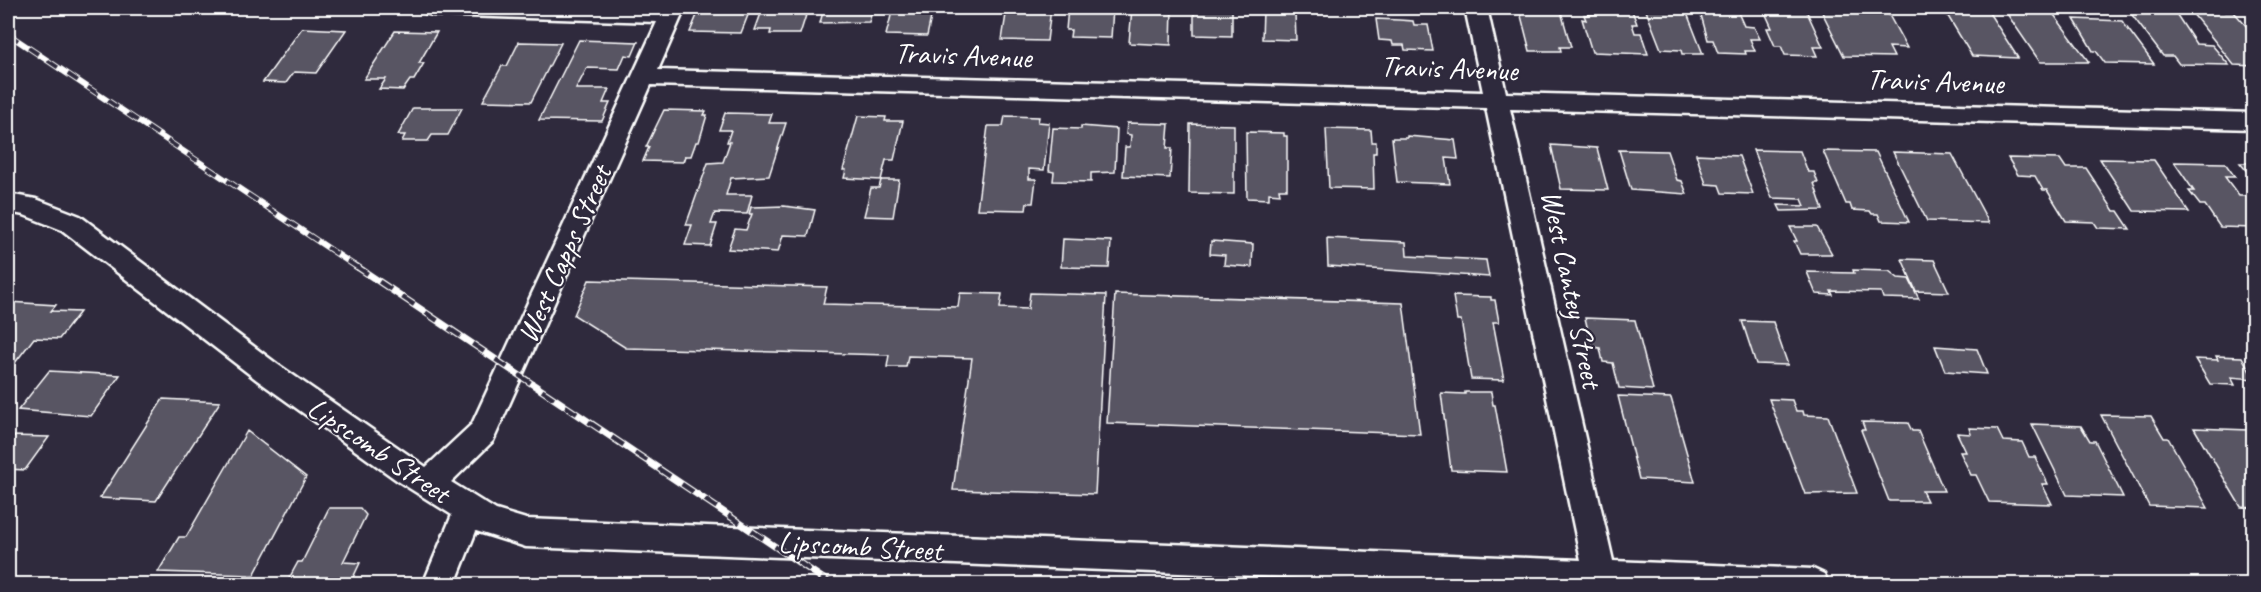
<svg xmlns="http://www.w3.org/2000/svg" width="2261" height="592" font-family="Caveat,sans-serif">
  <rect width="100%" height="100%" fill="#2f2a3d"/>
  <filter id="ink" filterUnits="userSpaceOnUse"><feTurbulence type="fractalNoise" baseFrequency=".0167" numOctaves="2"/><feDisplacementMap in="SourceGraphic" scale="12" xChannelSelector="R" yChannelSelector="G"/><feConvolveMatrix kernelMatrix="1 2 1 2 8 2 1 2 1" color-interpolation-filters="sRGB"/></filter>
  <g filter="url(#ink)">
    <path fill="#595564" stroke="#fff" stroke-width="1.5" d="M700,8H748L747,10H750L741,33L690,32Z
      M763,8H804L803,12H807L800,34H770L771,30H755Z
      M824,8H873L869,22L820,23Z
      M893,8H933L927,36L886,35Z
      M1007,8H1051L1047,41L1002,40Z
      M1068,8H1113L1111,38L1070,37L1071,30H1066Z
      M1132,8H1172L1171,45L1129,43Z
      M1194,8H1232V36L1194,35Z
      M1396,8H1426H1420L1421,13H1396Z
      M1519,8H1560L1571,47H1560L1561,51H1530Z
      M1610,8H1631L1637,24H1632L1635,33H1641L1648,54L1592,52L1582,19L1586,20L1584,15L1612,13Z
      M1645,8H1685L1703,54H1682L1681,50L1661,49Z
      M1699,8H1736L1744,26L1754,27L1760,39H1750L1755,51H1745L1746,54L1718,53L1713,40H1708Z
      M1763,8H1805L1823,47H1813L1817,56L1785,55L1781,46H1775L1767,28H1772Z
      M1820,8H1885L1907,48L1889,47L1894,57L1844,56Z
      M1943,8H1986L2018,58L1972,56Z
      M2003,8H2049L2089,62H2040Z
      M2188,8H2221L2225,12H2234L2254,35V66L2234,65Z
      M1263,11L1295,13L1296,40L1262,39Z
      M2129,11L2175,12L2196,44L2212,45L2229,65L2179,64L2173,56H2163Z
      M1376,19L1399,20L1413,21L1414,25H1428L1433,51L1405,50L1404,45H1393L1392,41L1379,40Z
      M2074,19L2122,21L2154,64L2105,63L2096,51H2093Z
      M302,28L346,30L316,73L294,72L286,83L263,82Z
      M395,31L437,32L419,63H424L414,80H410L403,90L379,89L386,79H364Z
      M579,40L638,42L632,56L625,55L619,69L587,68L576,89H609L603,103H610L602,121L539,120Z
      M519,42L561,43L531,102L483,101L502,66H507Z
      M413,108H462L448,135H432L428,141H402L405,135H398Z
      M664,110L706,111L704,115H707L699,142H696L691,156H685L683,162L643,161L649,147H646Z
      M725,113L772,114L769,123H786L769,176L731,178L726,195H752L747,214L715,213L711,224H717L710,246L685,245L692,225H686L708,163L723,162L730,142H727L731,130H719Z
      M858,116L886,117L885,121H903L894,160H886L881,180L844,178L846,170H843Z
      M1005,116L1039,117L1038,122L1049,123L1044,170L1029,169V179H1036L1033,203H1027L1026,210L977,209L988,126H1003Z
      M1127,123L1169,124L1167,148H1172L1170,178L1123,176L1125,147H1130L1131,135L1126,134Z
      M1190,124L1234,125V194L1189,193Z
      M1081,126L1117,129L1115,172L1091,173V182L1053,181L1054,172L1049,171L1053,128L1081,129Z
      M1326,129L1371,130L1372,142H1376V153H1373L1374,189L1329,188Z
      M1246,132L1284,133V136H1287V189H1279L1280,194L1269,193V199L1247,198Z
      M1407,136L1455,140L1458,159L1446,158L1450,184L1397,182L1392,138H1407Z
      M1551,145L1597,148L1608,190L1561,189Z
      M1619,150L1667,151L1677,180L1682,181L1687,194L1631,190Z
      M1753,150L1800,151L1808,172H1814L1818,183H1814L1823,210L1781,211L1778,205L1805,206L1802,199L1772,198Z
      M1823,151L1876,152L1909,222L1881,221L1878,214H1872L1870,211L1852,210L1850,204H1846Z
      M1893,152L1952,154L1989,223L1927,221Z
      M1696,154L1739,156L1753,194L1722,193L1719,185L1706,184Z
      M2008,158L2060,159L2066,168H2086L2114,211H2118L2130,229L2098,228L2094,222L2066,221L2047,190H2043L2035,176L2018,175Z
      M2100,159L2154,160L2189,212L2134,211Z
      M2174,162L2225,163L2235,177H2225L2239,196H2246L2254,207V228L2220,227L2205,205H2200L2189,191H2194Z
      M2240,163H2254V180Z
      M881,180H899L893,217L864,216L871,188H879Z
      M784,206L815,210L808,236L783,235L778,252L728,249L735,229L746,230L752,214H749L751,207Z
      M1790,227H1817L1832,254H1800L1794,241H1797Z
      M1327,238L1406,242L1407,256L1486,260L1489,277L1328,266Z
      M1063,239L1111,241L1109,268L1061,267Z
      M1211,241L1253,244L1252,267L1224,265L1225,255L1210,254Z
      M1902,259L1934,260L1949,292L1916,291Z
      M1853,270L1889,271L1898,278L1909,279L1919,299L1883,298L1881,292L1831,291L1833,295L1816,294L1807,272L1854,273Z
      M589,280L827,287L823,304L958,307L960,293L1002,294L1000,308L1028,309L1030,293L1106,295L1095,494L953,490L972,358L908,356L906,367H887L889,355L626,348L574,315Z
      M1115,294L1403,303L1420,434L1107,423Z
      M1453,296L1491,297V300H1495L1499,322H1493L1504,380L1471,379L1461,320H1457Z
      M8,302L56,305L51,311L80,312L59,339L34,338L8,372Z
      M1585,318L1635,320L1653,390L1619,388L1613,363L1603,362L1600,348L1592,347Z
      M1742,321L1773,322L1788,365L1756,364Z
      M1935,346L1977,349L1987,374L1945,371Z
      M2216,356L2242,357L2254,379L2231,377L2235,385L2210,384L2195,359L2218,360Z
      M49,371L120,375L91,416L18,410Z
      M1465,392H1491L1493,405H1495L1507,472L1451,470L1441,393L1465,394Z
      M1618,396L1671,398L1695,482L1639,479Z
      M163,399L220,402L156,501L100,498Z
      M1769,399L1792,400L1796,411H1803L1804,415L1828,416L1857,493L1805,494Z
      M2101,415L2151,416L2164,438H2168L2208,508L2149,506Z
      M1862,422L1908,423L1912,431H1918L1944,491H1922L1927,501H1889L1861,430H1865Z
      M2032,424L2081,426L2090,441H2095L2123,497L2067,495Z
      M1969,428L1997,429L2003,441L2022,442L2029,457H2035L2048,484H2042L2052,504L1989,502L1976,475H1971L1960,452H1966L1957,433L1971,434Z
      M2194,428L2249,430L2254,438V508L2241,507Z
      M247,431L306,477L254,575L158,572L179,537H186Z
      M10,436L49,437L25,470L8,469V439Z
      M329,508H360L366,515L343,562L360,563L350,584H286L298,562H302Z"/>
    <g fill="none" stroke-linecap="round" stroke-linejoin="round">
      <g stroke="#fff" stroke-width="5">
        <path id="minor" d="M422,8H685L658,70L1483,92L1465,8H1487L1506,93L2254,113V129L1510,109L1613,561L1813,569L1824,574L1829,584H1457L526,547L476,531L455,584H423L452,515L398,481L257,380L62,230L24,215L8,212V194L36,199L80,216L277,364L426,467L472,424L657,22L433,15L425,13ZM651,85L1486,108L1581,560L526,519L496,510L451,482L493,441Z"/>
      </g>
      <use href="#minor" fill="#2f2a3d" fill-rule="evenodd"/>
      <g stroke="#fff" stroke-width="6">
        <path id="rail-far1" d="M8,34L358,268"/>
      </g>
      <g stroke="#fff" stroke-width="7">
        <path id="rail" d="M356,266L831,584"/>
      </g>
      <use href="#rail-far1" stroke="#2f2a3d" stroke-width="4" stroke-dasharray="12" stroke-linecap="butt"/>
      <use href="#rail" stroke="#2f2a3d" stroke-width="4.5" stroke-dasharray="14" stroke-linecap="butt"/>
    </g>
  </g>
  <g text-anchor="middle" dominant-baseline="central" stroke-width="4.5" stroke-linejoin="round" paint-order="stroke">
    <g font-size="30" fill="#fff" stroke="#2f2a3d">
      <text transform="translate(963 55) rotate(2)">Travis Avenue</text>
      <text transform="translate(1449 68) rotate(2)">Travis Avenue</text>
      <text transform="translate(1935 81) rotate(2)">Travis Avenue</text>
      <text transform="translate(564 254) rotate(-66)">West Capps Street</text>
      <text transform="translate(1572 289) rotate(78)">West Cantey Street</text>
      <text transform="translate(379 450) rotate(34)">Lipscomb Street</text>
      <text transform="translate(860 546) rotate(3)">Lipscomb Street</text>
    </g>
  </g>
  <rect width="2261" height="592" fill="none" stroke="#2f2a3d" stroke-width="30"/>
  <rect x="15" y="15" width="2231" height="562" fill="none" stroke="#fff" stroke-width="2" filter="url(#ink)"/>
</svg>
